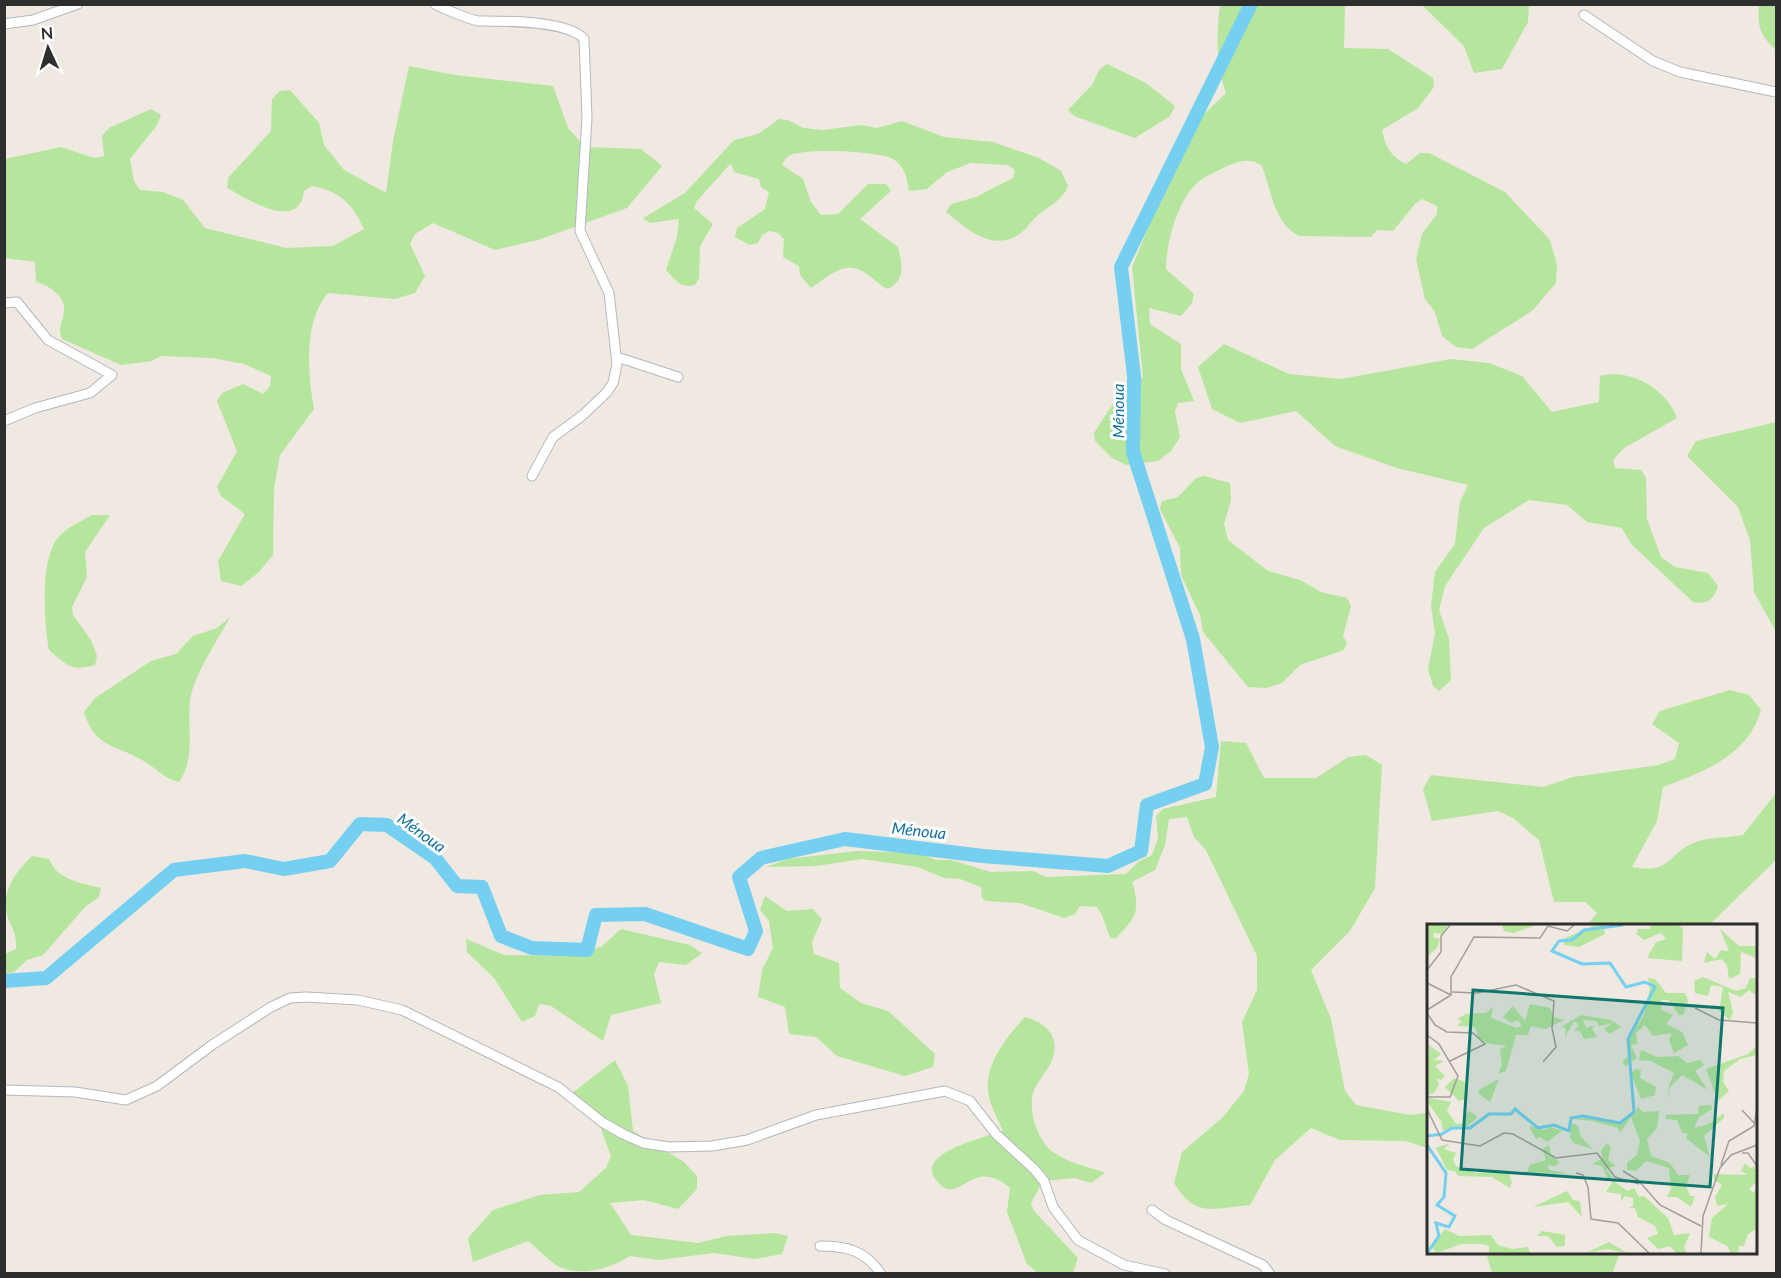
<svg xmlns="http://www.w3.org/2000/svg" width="1781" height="1278" font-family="Lato,sans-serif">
  <rect width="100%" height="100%" fill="#efe9e1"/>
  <path fill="#b6e59e" d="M1220,5H1345L1344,48L1388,49L1433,78L1434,87L1418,108L1382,130C1385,146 1391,157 1406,164L1420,153H1429L1505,192L1550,240L1557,265L1556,283L1532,311L1472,349L1456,347L1442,336L1435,312L1425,299L1416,259L1422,234L1437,214V206L1422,199L1415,204L1393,231L1377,230L1371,237L1300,236C1274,225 1271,189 1262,166C1251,157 1239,161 1227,166C1216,172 1204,176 1195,185C1177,203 1166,244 1166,269L1194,294L1192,303L1181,316L1149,308L1150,324L1181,344V369L1194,401L1178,403L1175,412L1180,437L1171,451L1158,461L1126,465L1112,458L1095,441L1094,433L1122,390L1143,377L1132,267L1165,187L1200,118L1226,93C1216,63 1216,36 1220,5Z
    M1422,5H1529L1528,22L1502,69L1474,73L1464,46Z
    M1759,5H1776V50C1760,36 1757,26 1759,5Z
    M1107,64L1146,83L1175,106L1170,116L1135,138L1074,116L1068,110L1092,85L1099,70Z
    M409,66L455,75L553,86L568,128L585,147L641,149L662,166L627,208L538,240L495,250L433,223L415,234L410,244L425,276L415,293L395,299L328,293C303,321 308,375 314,409L280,455L274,488L273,555L258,573L241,586L221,581L218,561L245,514L221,496L217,487L237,451L217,401L222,393L243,384L263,394L270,386L271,376L244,364L213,358L161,356L152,361L121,365L62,339C57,327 63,323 64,311C66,297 49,285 36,282L35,262L5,258V159L61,147L94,158L104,156L102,136L109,128L151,109L161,115L157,125L130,159L134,181L140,190L163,192L183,200L205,228L286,248L333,246L364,229C353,204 340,191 312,186L304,191C299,233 248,199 227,188L228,178L271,131L272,99L280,91L290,90L319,123L324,145L344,170L386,193L393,141Z
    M779,119L788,120L803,128L823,130L861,125L877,128L902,121L944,137L993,142L1039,158L1061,171L1068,186C1063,200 1049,206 1038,215C1031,221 1025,231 1018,235C991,252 966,228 946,212L951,204L976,197L1013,178L1015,170L1008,165L971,163L947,172L927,189L909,191C907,179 905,166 893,159C879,151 799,147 787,157C785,159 783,163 782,165L803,179L811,202L821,215L838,214L868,184H886L891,191L860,219L898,247C902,264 906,280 888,289C880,286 876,280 868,275C847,258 830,275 811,288L800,275L799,266L783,257L784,239L778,233L769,231L762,235L758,243L750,245L735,237L737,228L765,209L769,192L761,187L759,179L734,172L731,163L697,201L694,208L713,224L700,246L699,278L695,285C681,289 675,280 666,270L677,237L679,219L650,223L643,218L685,193L734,140L758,134Z
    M1224,344L1289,374L1341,379L1451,359L1489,363L1522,376L1552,412L1599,402L1600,376C1630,368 1667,389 1677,418L1624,448L1613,460L1615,468L1641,470L1646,478L1647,519L1661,557L1675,567L1708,573L1718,586C1714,600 1706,605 1693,602L1631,544L1622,528L1587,522L1567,505L1529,500L1484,528L1445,586L1439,610L1449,639L1451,680L1439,691L1433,686L1428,669L1435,633L1431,606L1435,572L1455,544L1460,502L1468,485L1397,468L1335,446L1296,411L1240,423L1212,409L1198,367Z
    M1776,422V632L1754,592L1750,540L1738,507L1687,456L1696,441Z
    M1204,476L1230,483L1231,500L1224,524L1228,540L1268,571L1300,580L1321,592L1347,598L1351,606L1343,636L1347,643L1344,650L1300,665L1282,683L1266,688L1248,687L1203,632L1200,615L1181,575L1180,548L1160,509L1162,501L1178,497L1196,478Z
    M92,515H110L85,552L87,577L72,607L73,615L91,640L97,656L95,665C71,672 67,665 49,650C44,622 40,563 57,539C65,528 80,522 92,515Z
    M230,617C218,640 193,676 190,701C187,730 196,757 179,782C165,779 158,770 147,763C118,744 95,750 84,712L95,698L151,661L176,654L193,636L217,628Z
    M1730,690L1749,695L1761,710C1748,756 1703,772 1663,787L1657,821L1632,867C1669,874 1665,858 1691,844C1705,837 1728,838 1743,835L1776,793V860L1709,925H1587L1597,913L1585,902H1554L1539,840L1513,818L1498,811L1432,821L1423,789L1431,775L1543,787L1573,777L1659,765L1675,759L1679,743L1652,724L1660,711Z
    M1221,741L1246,743L1264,778H1316L1348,757L1366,755L1382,765L1375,888L1350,931L1311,970L1331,1019L1345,1091L1356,1105L1410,1115L1428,1113V1148L1405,1141L1340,1140L1311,1128L1275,1160L1250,1205C1213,1208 1196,1219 1174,1183L1182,1152L1222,1118L1244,1091L1249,1074L1242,1022L1257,990V956L1206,850L1194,837L1187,817L1169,819L1165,845L1155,870L1132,882C1141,911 1136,918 1116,938H1111C1105,929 1106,919 1097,907L1080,906L1075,914L1064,918L1020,903L986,901L982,898L981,887L960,879L944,878L918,867L862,859L816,866L766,867L788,859L856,851L920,853L936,860H951L991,872L1033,871L1046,877L1126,874L1138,862L1152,855L1158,838L1156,816L1163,809L1216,797Z
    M32,856L49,859C57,880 81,883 101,888L99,897L85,907L43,955L27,960L14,972L5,974V954L16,949C17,935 13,930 8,918C0,892 15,873 32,856Z
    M765,896L787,911L813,909L822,919L812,942L814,954L839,963L840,988L861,1003L888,1011L935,1054L933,1067L905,1076L837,1056L816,1037L789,1034L785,1007L758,997L762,970L773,948L769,921L760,910Z
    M621,929L690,945L702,953L686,965L659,962L654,975L661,1003L611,1015L603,1041L551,1006L539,1004L535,1016L522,1022L494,978L467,952L466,939L504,955L575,956L587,950L601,947Z
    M1025,1017C1046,1023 1061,1036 1052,1060C1047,1072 1037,1081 1033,1093C1028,1111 1038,1142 1053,1152C1069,1164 1088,1166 1105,1173L1091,1183L1075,1178L1043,1181L1031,1203L1034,1211L1078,1258L1073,1273H1038L1027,1264L1007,1212L1010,1188C1002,1181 991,1175 980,1177C965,1180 951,1200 938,1182C935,1178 932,1175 932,1170C932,1149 986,1137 1003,1131C998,1119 989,1104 988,1091C985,1064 1007,1036 1025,1017Z
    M615,1060L628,1086L633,1131L684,1162L697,1176V1189L678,1209L644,1200L610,1203L631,1235L698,1243L726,1236L775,1233L788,1236L782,1254L755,1259L714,1253L659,1260L630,1256C611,1268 585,1276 562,1268C554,1266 536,1247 528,1241L473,1262L468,1238L493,1210L540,1195L579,1192L606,1168L611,1156L601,1129L571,1094Z
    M1486,1253V1252L1620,1253L1612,1274L1492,1273Z"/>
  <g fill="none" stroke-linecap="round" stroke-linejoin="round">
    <path stroke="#75cff0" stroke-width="14" d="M4,981L46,978L174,870L245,861L284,869L330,861L360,824L387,825L435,858L457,886L482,887L501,936L532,948L587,950L596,915L645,914L748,949L756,931L739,877L761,858L845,839L983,856L1108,866L1141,851L1147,805L1205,784L1212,747L1193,639L1133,452L1134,376L1121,267L1251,4"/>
    <g stroke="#b4b7c1" stroke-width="11">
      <path id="street" d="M435,4C441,8 474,21 479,21C503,21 568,20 584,39L587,118L580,231L609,293L617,364L613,383L607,392L583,415L553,437L532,476
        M1584,15L1653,61L1680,72L1776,92
        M4,24L33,20L78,4
        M4,303L17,302L48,340L112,375L90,393L35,408L4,421
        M617,357L678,377
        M4,1090L75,1092L126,1100L157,1086L212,1045L271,1007L290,998L306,997L358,1000L402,1010L558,1087L602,1122L623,1134L643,1143L669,1147L712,1146L747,1140L816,1115L945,1091L970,1101L996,1134L1034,1169L1044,1181L1053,1207L1078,1240L1124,1265L1165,1274
        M1152,1210L1166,1220L1263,1265L1270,1274
        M820,1246C846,1246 865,1250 881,1274"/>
    </g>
    <use href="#street" stroke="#fff" stroke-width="9"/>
  </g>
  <g text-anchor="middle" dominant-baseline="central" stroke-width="6" stroke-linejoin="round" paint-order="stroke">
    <g font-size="16" font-style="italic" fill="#0d6fa3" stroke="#fff">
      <text transform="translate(1117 411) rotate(-90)">Ménoua</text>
      <text transform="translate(919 830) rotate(6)">Ménoua</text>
      <text transform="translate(422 832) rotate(36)">Ménoua</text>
    </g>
  </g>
  <g transform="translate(1427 924)">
    <rect width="330" height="330" fill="#efe9e1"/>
    <path d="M0,1H21L15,10L7,9L6,13L13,15L10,24L1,32ZM75,1H109L87,9L77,7ZM169,1H176L178,10L152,23L137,21L138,14ZM224,1H251L256,5L255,37L220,34L229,18L239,15L234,9L217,16L209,10L211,5H223ZM293,5L312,22H330V34L314,28L313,50L302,55L300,41L294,35L277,39L280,28L288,35L294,26L302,27ZM276,53L309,67L319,64L323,54H330V72L322,66L314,73L301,68L306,88L303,96L292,87L296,63L284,61L281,72L268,69L267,57ZM221,54L228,55L239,69H258L261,77L256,91H252L241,76H235L234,86L246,91L239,100L255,108L261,121L247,129L242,116L245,109L226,112L218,101L209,109L210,120L204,121L210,134L199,142L195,138L203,130L202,115L217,91L223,64ZM103,80L123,84L127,93L137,96L119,105L104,102L101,111H89L79,147L71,150L75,141L73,125L80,122L59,119L51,113L48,103L30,102L35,97L30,95L39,90L59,89L66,83L64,94L90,104L95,102L91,96L84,99L76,93L86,82L98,97ZM154,91L184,96L194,103L183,110L177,105L186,99L172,102L169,97L156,96L159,104L168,101L165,105L170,113L157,115L153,107H147L152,101L147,97L138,113L139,104L134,103ZM2,121L14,130L7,136L17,137L8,142L18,152L14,156L9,154L12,160L7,169L0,171ZM330,122V131L313,135L297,147L296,158L302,167L291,177L279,145L321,130ZM214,126L230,133L251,132L260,139L273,136L277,141L268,147L281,166L255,151L243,163L241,177L242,161L247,149L224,137L212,136ZM209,145L214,146L213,154L229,163L228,171L214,175L204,149ZM27,154L38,158L40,175L32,177L18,163ZM72,155L63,178L51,169L53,165ZM2,174L24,178L20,187L29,200L39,199L37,192L42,187L51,193L39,203L27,202L16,207L14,197L1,179ZM284,181L285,185L272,193L267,204L282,200L297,189V194L277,212L283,233L259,214L261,210L255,208L250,196L239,195L238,191L271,190L272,182ZM210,182L216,188L232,187L230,204L220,215L224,232L243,239L251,251H263L259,262L263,272H268L264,283L250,273H240L244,265L242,244L219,237L209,247L200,246V239L210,231L213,217L204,193L193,209L191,204L166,197L145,195L158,194L195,200L201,191L209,190ZM145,199L151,202L154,213L166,225L146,219L143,213ZM102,202L117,206L124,203L135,207L120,218L113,213L109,215ZM23,219L17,225L29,229L26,236L29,242L49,249L81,247L85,258L83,264L65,253L31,252L28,247L20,246L9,224ZM180,219L184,223L181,236L189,242L179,245L185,253L182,257L175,242L165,240L175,235L174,226ZM122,221L124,231L132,238L129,242L120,241L122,246L143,250L100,248L103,241L119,236L115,225ZM318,239L323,244L330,242V249L324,250H330V257L322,265L327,269L330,259V304L321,310L317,322H312L311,329H304L300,322L282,313L285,294L301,280L290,282L288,273L295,261L287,256V250L321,251L314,247ZM186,257L201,267L207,264L212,273L217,272L241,294L247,311L263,309L257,323L259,329H249L243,322L231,325L220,314L231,310L228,302L211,293L208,284H202L206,282V274L198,272L194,278V270L179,268ZM140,267L146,276L153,277L155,293L141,278L106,283ZM18,305L32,312L64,311L71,321L85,325L101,323L103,329H62V322L55,320H34L10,329L4,323ZM115,307L138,311V322L130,323L121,312H110ZM182,318L200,329L180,325L159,329Z" fill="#b6e59e"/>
    <path fill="none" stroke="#75cff0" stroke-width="3" d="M0,212L15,210L25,204H43L62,190H84L88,185L111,204L127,201L142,207L144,194L156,192L193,199L207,188L201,115L228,63L218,58L199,63L183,39L155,40L125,27L132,17L145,16L157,6L196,1M0,221L19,249L17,273L10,281L28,292L22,303L9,299L12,312L0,329"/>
    <path fill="none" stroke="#a29e99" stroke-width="1.5" d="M0,46L14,28V12L23,1M0,59L24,71M25,68L50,69L89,61L127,77L125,104L129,123L116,138M268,84L292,96L330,99M0,86L24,71V53L47,13L113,14L121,2L140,7L147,1M0,89L8,101L20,108L46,109L58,120L23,137M0,111L12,120L31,152L23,173H0M0,185L15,216L53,222L77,209L86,210L129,234L170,229L188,253L212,260M315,186L328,200M315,229H321L330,242M294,241L302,217L327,202L330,183M196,247L211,256L233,281L274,302M149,249L156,251L161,263L164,295L191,299L222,329M274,329L276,292L293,244L304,231L330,221"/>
    <path fill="#0f766e" fill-opacity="0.15" stroke="#0f766e" stroke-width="3" d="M46,66L296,84L283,263L34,245Z"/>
    <rect width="330" height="330" fill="none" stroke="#2e2e2e" stroke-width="3"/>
  </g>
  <rect width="1781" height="1278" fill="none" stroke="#2e2e2e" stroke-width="12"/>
  <g transform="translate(48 48) rotate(356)" stroke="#ffffff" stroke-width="4.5" paint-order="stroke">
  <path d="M0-4.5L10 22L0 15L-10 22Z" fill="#2e2e2e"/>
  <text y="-9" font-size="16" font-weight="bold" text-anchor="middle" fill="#2e2e2e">N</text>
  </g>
</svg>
